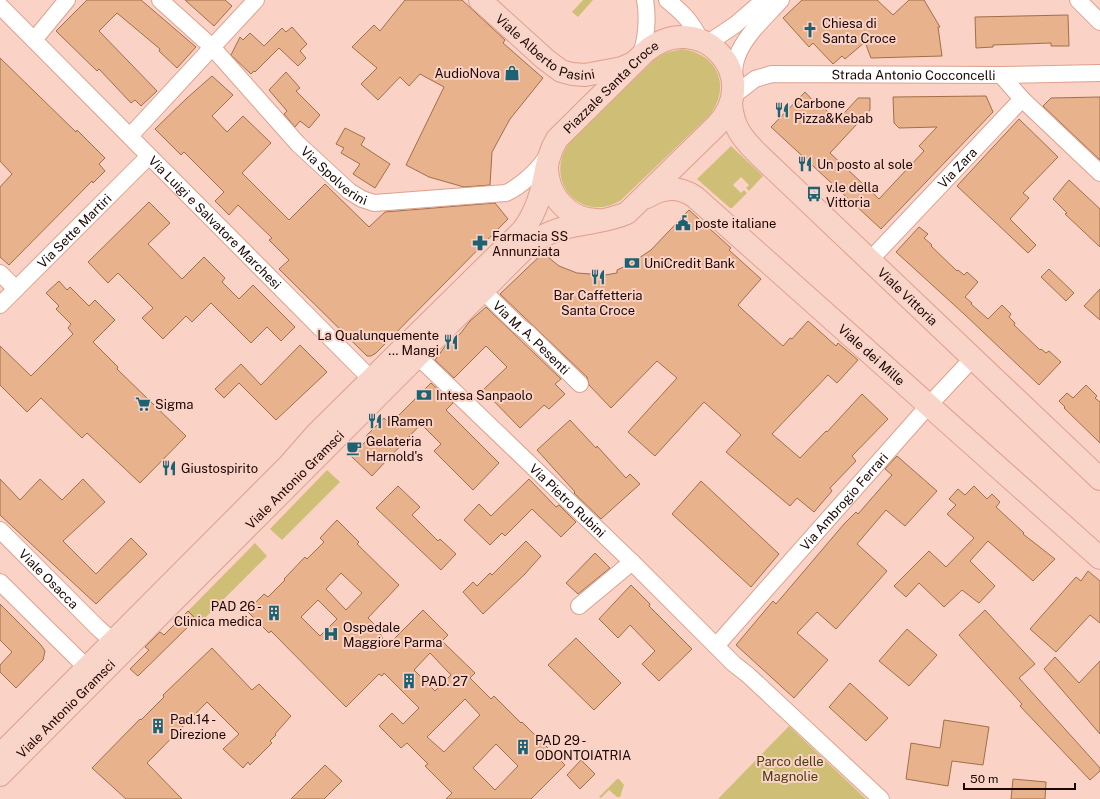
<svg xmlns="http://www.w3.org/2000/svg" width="1100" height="799" font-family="'Public Sans',sans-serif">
  <rect width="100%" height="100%" fill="#fad2c6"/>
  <path fill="#cfbf76" d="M583,0H593L578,17L572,12Z
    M682,49C717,54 731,84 711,114L620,201C579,224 542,179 570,142L655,59L665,53Z
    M731,146L763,176L749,191L746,188L749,185L741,177L733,185L741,193L744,190L747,193L732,208H730L697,179Z
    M327,470L340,482L282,540L270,529Z
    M255,543L267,556L200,623L188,611Z
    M789,726L866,799H718Z
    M617,779H619L624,785L620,797H617L609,790L601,798L599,797Z"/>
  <path fill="#e8b38c" stroke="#a06f4a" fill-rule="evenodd" d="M87,0H141L196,47L177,68L159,51L160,49L117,13L99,31L157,91L141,106L135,100L131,103L99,69L97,71L56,31Z
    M185,0H225L232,6L214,26Z
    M405,0H462L505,40L503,43L543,78L510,119L492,152L490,185L464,187L429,177L406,165L444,87L420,74L409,86L400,77L378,100L361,84L377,68L352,47L374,25L380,31Z
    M802,0H877L893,15L909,0H924L940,27H938L942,56L871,58L865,42L845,59L842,56L833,64L813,43L809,47L783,18Z
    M1068,15L1069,46H1051V43L993,45V47L976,48L975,17Z
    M292,27L307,44L300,51L306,58L298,66L279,48L255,72L254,71L251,74L231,55L240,37L243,40L250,33L264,46L282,28L286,32Z
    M0,58L76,132L77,130L105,158L99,164L105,171L93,183L92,181L9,265L0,257V187L12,174L0,161Z
    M286,72L300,88L296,91L320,115L309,128L300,121L295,127L284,114L287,111L269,90Z
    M212,76L233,95L212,116L227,132L243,116L271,143L242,173L289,220L325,184L369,227L385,212L495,203L508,219L376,353L371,356H367L279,269L289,260L269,240L272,238L238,205L229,215L215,201L224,192L184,152L181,155L155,129L187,98Z
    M805,92L818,106L820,104L837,121L858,98H870V110L830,153L879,199L924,151L919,146L937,127L899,128L894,123L893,97L986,96L993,112L881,229L771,127Z
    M1100,97V160L1043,106L1051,98Z
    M1019,119L1058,157L1023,193L1029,198L1010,219L1036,245L1028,253L957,186Z
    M345,128L365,138L361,145L390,164L375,188L353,174L360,164L341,153L344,148L336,144Z
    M1069,180L1100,209V247L1065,214L1067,213L1053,199Z
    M149,202L170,223L148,244L182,279L204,257L225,278L222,282L239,299L253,285L295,327L281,341L267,327L251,343L211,303L192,322L186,316L163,339L142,318L153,308L118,273L108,283L88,262Z
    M689,210L731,248L729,250L761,279L738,305L743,310L783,346L790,338L792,339L808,321L836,346L838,343L858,360L837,383L828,375L772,434L800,458L826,431L827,432L862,394L888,419L852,456L856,461L830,488L832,491L814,512L797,498L790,506L726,452L741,435L704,402L655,456L628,432L677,378L657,361L611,408L589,385L587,377L500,294L543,253L559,266L577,273L605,275L617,273V270L630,264L651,250Z
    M919,227L928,234L924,238L932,245L931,246L957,271L958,270L964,275L967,272L978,282L965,297L972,303L971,304L988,319L1002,305L1011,314L1009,317L1015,323L1014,325L1040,350L1041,349L1046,353L1049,351L1061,362L1039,385L963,313L896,252Z
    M1049,269L1074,293L1066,301L1041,277Z
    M59,281L67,290L70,287L89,306L95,300L115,320L93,342L118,367L117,369L186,436L140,483L87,433L82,438L41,398L27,412L0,385V346L31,376L73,334L68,328L71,324L56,309L59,306L46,293Z
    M1100,289V320L1084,306Z
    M486,307L561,379L555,384L565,394L549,409L544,405L520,428L483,390L507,367L486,346L454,378L435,360L446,345L460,334L470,321Z
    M300,345L327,372L276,420L239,383L224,398L215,389L241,364L261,385Z
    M431,383L453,403L446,410L499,463L473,490L434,451L441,444L421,424L372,476L351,456L368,439L366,436L384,418L390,424Z
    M1086,385L1097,396L1095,398L1100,402V443L1064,408L1065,407L1059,401L1067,393L1073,398Z
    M570,420L596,448L597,446L626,478L630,474L640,484L601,519L574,493L575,492L537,450Z
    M897,456L937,491L905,526L886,510L857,544L887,571L836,629L817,612L797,633L828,660L794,698L736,645L773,601L776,604L844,524L856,512L858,514L892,475L885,469Z
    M0,479L20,500L40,479L62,500L83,479L105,502L63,541L96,574L131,538L147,554L96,604L0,515Z
    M529,479L556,507L559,505L576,522L561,537L532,509L505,536L502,533L490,545L464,520L479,504L491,516Z
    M701,481L779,554L751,587L672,514Z
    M398,486L420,507L412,515L438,541L440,539L456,554L441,570L376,508Z
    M974,486L987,499L992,494L1000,502L996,507L1024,533L1023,534L1055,559L1033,581L988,541L970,561L995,586L979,603L962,590L944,607L919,583L906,597L894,586L929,551L946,567L974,538L947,514L956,505L949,499L958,489L965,495Z
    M337,520L359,542L357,544L399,585L368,618L378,628L386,647L423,610L448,635L442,641L475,673L470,678L491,699L494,696L521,723L522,722L565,765L531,799H446L452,793L425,766L428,764L407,743L401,748L379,726L392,713L403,724L419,708L384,673L382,676L379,674L346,707L271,631L269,633L247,611L264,594L268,597L285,580L284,579L305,557L307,559L324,542L320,538ZM341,573L362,593L346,610L326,589ZM318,600L337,619L320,636L301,617ZM430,653L451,675L435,691L414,670ZM465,699L480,715L444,752L427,737ZM496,744L518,766L495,790L473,768Z
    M526,541L541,556L524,575L483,614L463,592L473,582L477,586L490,573L492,575Z
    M595,553L610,568L578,594L566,583Z
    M1088,571L1100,581V623L1090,615L1056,652L1030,629L1076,577L1081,581Z
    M631,585L650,604L649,606L692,649L659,681L642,664L655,651L630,625L618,638L599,619Z
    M0,604L41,645L45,651L43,660L16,688L0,672V665L12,652L0,640Z
    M985,610L1035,664L1019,678L1100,768V771L1090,780L1020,706L1022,704L959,635Z
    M188,611L196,619L138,676L130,669L149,650L145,647L160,632L164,635Z
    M907,629L937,655L909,686L879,661Z
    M576,638L621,683L594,710L548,665Z
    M212,648L252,690L259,684L291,716L275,734L276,735L270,741L272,743L250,765L248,762L243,768L223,749L239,734L207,702L147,763L182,799H126L92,768L140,719L141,720L164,697L163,695Z
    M1055,657L1079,683L1100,661V734L1044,669Z
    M850,683L888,718L866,741L829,707Z
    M944,720L989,727L983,765L952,761L948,786L906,779L911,743L940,748Z
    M581,760L595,774L580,789L567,775Z
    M325,765L342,781L324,799H291Z
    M1013,779L1046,782L1045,799H1011Z"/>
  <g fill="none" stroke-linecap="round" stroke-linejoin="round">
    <g stroke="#dfa08d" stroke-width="18">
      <g id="street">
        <path id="s1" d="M160,0L212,47L298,144L349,191L362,199L374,203L506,193C521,186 540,169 548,154"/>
        <path d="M667,0C683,13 691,21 700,39"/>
        <path d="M1078,0L1100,22"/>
        <path id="s2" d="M0,6L371,379L374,385L372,388"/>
        <path d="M34,40L67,0"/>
        <path d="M708,43L735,25L764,0"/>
        <path d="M638,58C647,46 648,15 645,0"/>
        <path d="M734,79C734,72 734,64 737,57C744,36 766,17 781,0"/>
        <path id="s3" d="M733,96L755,79L772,74L1001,75L1100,73"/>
        <path d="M1022,99L1100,173"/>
        <path d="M130,136L256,0"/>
        <path id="s4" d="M870,260L1022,99L1001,75"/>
        <path d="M0,273L16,289"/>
        <path id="s5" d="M476,284L519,326L528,333L580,384"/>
        <path id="s6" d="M0,305L149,156"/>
        <path id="s7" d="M409,348L632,562L734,664L748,675L881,799"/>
        <path id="s8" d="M0,530L97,627L120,648"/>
        <path d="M0,582L87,668"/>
        <path d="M579,606L632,562"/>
        <path id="s9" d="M716,646L929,405L973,358"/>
      </g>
    </g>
    <g stroke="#dfa08d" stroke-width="24">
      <g id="secondary">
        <path id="s10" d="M480,0L545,59L561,71L572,74L585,75L622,68L631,64"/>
        <path id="s11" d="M731,104C733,127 742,138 758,154L1100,479"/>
        <path d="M547,169C548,196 569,220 597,220"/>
        <path id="s12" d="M647,197C664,187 679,186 695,197L1100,558"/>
        <path id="s13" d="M0,755L289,465L318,432L522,231C534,216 540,199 544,180C547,165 549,152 557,139L645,52C699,6 765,76 716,126L627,213C609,221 591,222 573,226C555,229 540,236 525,248L0,775"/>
      </g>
    </g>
    <use href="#street" stroke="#fff" stroke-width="16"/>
    <use href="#secondary" stroke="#f8d4c9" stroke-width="22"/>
  </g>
  <defs>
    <g id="church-bare" transform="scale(1.2)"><path d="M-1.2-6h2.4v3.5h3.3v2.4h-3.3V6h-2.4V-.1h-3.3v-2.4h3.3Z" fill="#1c6273" stroke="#fad2c6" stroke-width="2.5" paint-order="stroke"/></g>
    <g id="shop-bare" transform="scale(1.2)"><path d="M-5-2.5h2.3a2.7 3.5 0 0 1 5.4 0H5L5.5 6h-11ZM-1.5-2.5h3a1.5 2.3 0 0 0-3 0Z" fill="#1c6273" stroke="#fad2c6" stroke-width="2.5" paint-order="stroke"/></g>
    <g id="restaurant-bare" transform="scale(1.2)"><path d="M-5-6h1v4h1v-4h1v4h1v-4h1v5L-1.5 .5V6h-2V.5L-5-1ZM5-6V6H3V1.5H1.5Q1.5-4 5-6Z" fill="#1c6273" stroke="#fad2c6" stroke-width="2.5" paint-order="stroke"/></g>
    <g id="bus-bare" transform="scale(1.2)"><path d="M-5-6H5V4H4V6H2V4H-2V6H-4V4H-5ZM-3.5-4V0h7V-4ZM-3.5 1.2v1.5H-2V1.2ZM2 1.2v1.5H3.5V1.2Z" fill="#1c6273" stroke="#fad2c6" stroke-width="2.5" paint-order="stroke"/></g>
    <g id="civic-bare" transform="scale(1.2)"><path d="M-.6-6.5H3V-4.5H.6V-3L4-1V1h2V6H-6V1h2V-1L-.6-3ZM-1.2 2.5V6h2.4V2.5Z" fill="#1c6273" stroke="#fad2c6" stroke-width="2.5" paint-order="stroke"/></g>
    <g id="pharmacy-bare" transform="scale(1.2)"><path d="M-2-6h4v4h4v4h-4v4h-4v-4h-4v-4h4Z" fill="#1c6273" stroke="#fad2c6" stroke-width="2.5" paint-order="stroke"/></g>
    <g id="bank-bare" transform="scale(1.2)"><path d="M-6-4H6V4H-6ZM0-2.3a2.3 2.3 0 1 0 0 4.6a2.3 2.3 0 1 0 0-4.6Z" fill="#1c6273" stroke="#fad2c6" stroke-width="2.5" paint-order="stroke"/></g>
    <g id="supermarket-bare" transform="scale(1.2)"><path d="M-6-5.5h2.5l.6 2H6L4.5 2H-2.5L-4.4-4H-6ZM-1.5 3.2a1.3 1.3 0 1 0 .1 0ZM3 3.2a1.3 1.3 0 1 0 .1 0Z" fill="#1c6273" stroke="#fad2c6" stroke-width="2.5" paint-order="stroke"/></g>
    <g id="cafe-bare" transform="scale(1.2)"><path d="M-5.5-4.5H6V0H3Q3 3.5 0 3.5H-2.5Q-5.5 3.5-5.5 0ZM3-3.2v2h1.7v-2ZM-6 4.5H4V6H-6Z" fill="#1c6273" stroke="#fad2c6" stroke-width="2.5" paint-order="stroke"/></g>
    <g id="building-bare" transform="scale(1.2)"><path d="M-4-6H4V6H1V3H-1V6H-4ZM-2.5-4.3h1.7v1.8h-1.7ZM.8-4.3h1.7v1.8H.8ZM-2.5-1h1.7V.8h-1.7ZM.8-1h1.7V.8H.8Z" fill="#1c6273" stroke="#fad2c6" stroke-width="2.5" paint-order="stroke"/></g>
    <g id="hospital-bare" transform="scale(1.2)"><path d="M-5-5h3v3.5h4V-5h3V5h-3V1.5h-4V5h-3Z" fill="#1c6273" stroke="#fad2c6" stroke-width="2.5" paint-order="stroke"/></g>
  </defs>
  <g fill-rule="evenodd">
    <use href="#church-bare" x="810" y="30"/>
    <use href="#shop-bare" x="512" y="73"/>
    <use href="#restaurant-bare" x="782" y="110"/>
    <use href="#restaurant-bare" x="805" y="164"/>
    <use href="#bus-bare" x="814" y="194"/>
    <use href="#civic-bare" x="683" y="223"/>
    <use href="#pharmacy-bare" x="480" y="243"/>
    <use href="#bank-bare" x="632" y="263"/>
    <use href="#restaurant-bare" x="598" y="277"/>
    <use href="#restaurant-bare" x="451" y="342"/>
    <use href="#bank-bare" x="424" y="395"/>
    <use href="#supermarket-bare" x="143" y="404"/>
    <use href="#restaurant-bare" x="375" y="421"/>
    <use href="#cafe-bare" x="354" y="448"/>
    <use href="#restaurant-bare" x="169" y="468"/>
    <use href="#building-bare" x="274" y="613"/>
    <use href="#hospital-bare" x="331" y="634"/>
    <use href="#building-bare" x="409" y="681"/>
    <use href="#building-bare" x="158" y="726"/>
    <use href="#building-bare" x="523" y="747"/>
  </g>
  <g text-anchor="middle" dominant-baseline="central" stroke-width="4" stroke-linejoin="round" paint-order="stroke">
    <g font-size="13" fill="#1c0703" stroke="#fad2c6" text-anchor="start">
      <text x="822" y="23">Chiesa di<tspan x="822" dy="15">Santa Croce</tspan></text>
      <text x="500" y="73" text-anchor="end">AudioNova</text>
      <text x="794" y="103">Carbone<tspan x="794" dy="15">Pizza&amp;Kebab</tspan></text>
      <text x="817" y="164">Un posto al sole</text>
      <text x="826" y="187">v.le della<tspan x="826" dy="15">Vittoria</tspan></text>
      <text x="695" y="223">poste italiane</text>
      <text x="492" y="236">Farmacia SS<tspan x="492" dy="15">Annunziata</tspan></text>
      <text x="644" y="263">UniCredit Bank</text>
      <text x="598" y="295" text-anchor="middle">Bar Caffetteria<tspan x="598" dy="15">Santa Croce</tspan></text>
      <text x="439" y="335" text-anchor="end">La Qualunquemente<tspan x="439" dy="15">... Mangi</tspan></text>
      <text x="436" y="395">Intesa Sanpaolo</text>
      <text x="155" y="404">Sigma</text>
      <text x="387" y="421">IRamen</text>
      <text x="366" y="441">Gelateria<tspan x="366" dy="15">Harnold's</tspan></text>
      <text x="181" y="468">Giustospirito</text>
      <text x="262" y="606" text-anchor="end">PAD 26 -<tspan x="262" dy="15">Clinica medica</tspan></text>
      <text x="343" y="627">Ospedale<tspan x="343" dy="15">Maggiore Parma</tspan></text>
      <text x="421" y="681">PAD. 27</text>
      <text x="170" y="719">Pad.14 -<tspan x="170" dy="15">Direzione</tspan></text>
      <text x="535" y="740">PAD 29 -<tspan x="535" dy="15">ODONTOIATRIA</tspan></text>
    </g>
    <g font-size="13" fill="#1c0703" stroke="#fad2c6">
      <text stroke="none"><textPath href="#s10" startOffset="83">Viale Alberto Pasini</textPath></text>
      <text stroke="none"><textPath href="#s3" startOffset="187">Strada Antonio Cocconcelli</textPath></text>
      <text stroke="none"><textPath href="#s13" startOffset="914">Piazzale Santa Croce</textPath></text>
      <text stroke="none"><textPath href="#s4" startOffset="127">Via Zara</textPath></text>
      <text stroke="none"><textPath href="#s1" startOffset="248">Via Spolverini</textPath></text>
      <text stroke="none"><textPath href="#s2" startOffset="305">Via Luigi e Salvatore Marchesi</textPath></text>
      <text stroke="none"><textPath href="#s6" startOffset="105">Via Sette Martiri</textPath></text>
      <text stroke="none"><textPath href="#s11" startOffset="265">Viale Vittoria</textPath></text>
      <text stroke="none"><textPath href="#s5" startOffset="77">Via M. A. Pesenti</textPath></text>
      <text stroke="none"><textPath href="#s12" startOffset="288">Viale dei Mille</textPath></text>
      <text transform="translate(295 480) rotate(-45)">Viale Antonio Gramsci</text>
      <text stroke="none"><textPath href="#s7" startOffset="220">Via Pietro Rubini</textPath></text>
      <text stroke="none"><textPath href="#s9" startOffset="193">Via Ambrogio Ferrari</textPath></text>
      <text stroke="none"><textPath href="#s8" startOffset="69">Viale Osacca</textPath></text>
      <text transform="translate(66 709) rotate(-45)">Viale Antonio Gramsci</text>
    </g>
    <g font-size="13" fill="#494012" stroke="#fad2c6">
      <text x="790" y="761">Parco delle<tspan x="790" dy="15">Magnolie</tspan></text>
    </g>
  </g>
  <path d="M964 783v6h111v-6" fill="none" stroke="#1c0703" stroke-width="2"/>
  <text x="970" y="783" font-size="12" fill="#1c0703" stroke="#fad2c6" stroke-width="3" paint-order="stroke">50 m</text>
</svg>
